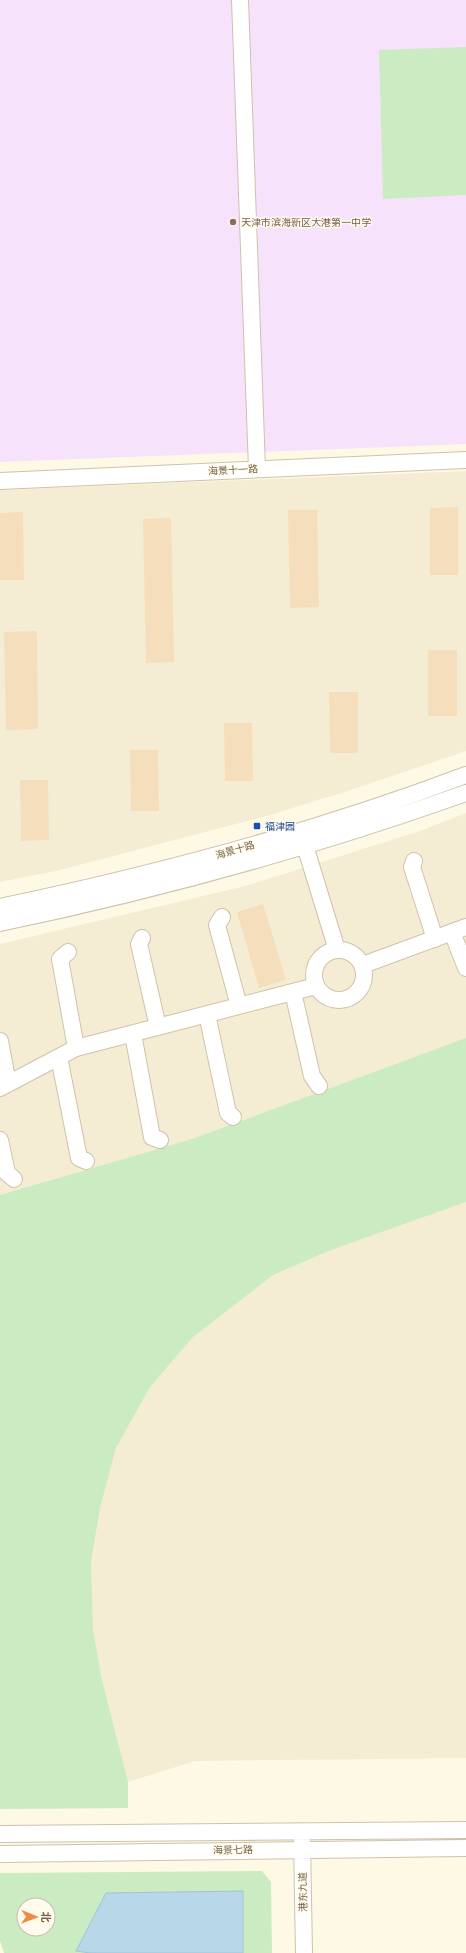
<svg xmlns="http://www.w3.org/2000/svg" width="466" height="1953" font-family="'Archivo Narrow','Noto Sans SC',sans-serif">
  <rect width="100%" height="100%" fill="#fdf9e5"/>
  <path fill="#f5edd3" d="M466,471V751L351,790L263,817L56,871L0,882V490Z
    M466,813V1758L195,1761L128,1782V1808L0,1809V944L245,886L417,832Z"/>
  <path fill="#f6e2fa" d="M0,0H466V444L0,462Z"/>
  <path fill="#cbecc3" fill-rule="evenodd" d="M466,47V195L383,199L379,50Z
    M466,1038V1202L331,1250L273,1275L193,1337L150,1387L116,1448L100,1508L91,1562L93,1630L102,1680L128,1782V1808L0,1809V1195L192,1139Z
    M262,1871L271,1882L272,1953H4L0,1941V1873ZM24,1905H48V1929H24Z"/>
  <path fill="#b8d7e8" stroke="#9ec4da" d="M243,1891V1953H90L76,1951L106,1893Z"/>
  <path fill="#f4debb" d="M458,507V575H430V508Z
    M288,510H317L319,607L290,608Z
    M23,512L24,580H0V513Z
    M171,518L174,662L146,663L143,519Z
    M37,631L38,729L6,730L4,632Z
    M428,650H457V716H428Z
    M329,692H358V753H330Z
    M224,723H252L253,781H225Z
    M130,750H158L159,811H131Z
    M20,780H48L49,840L21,841Z
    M263,904L286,980L259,988L237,912Z"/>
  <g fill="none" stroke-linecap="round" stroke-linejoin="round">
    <g stroke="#cfc2ab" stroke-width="18">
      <path id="minor" d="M240,0L257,469
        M0,481L466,460
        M302,836L337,950
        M414,861L412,867L435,939
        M0,907C158,874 315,832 466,775
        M222,917L217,925L239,1006
        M0,923C158,890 314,847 466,793
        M452,932L466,968
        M142,938L139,944L158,1027
        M314 975a25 25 0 1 1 50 0a25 25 0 1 1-50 0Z
        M68,952L60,959L76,1048
        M363,965L466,927
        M293,992L312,1076L319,1086
        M207,1014L228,1113L233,1117
        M133,1034L152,1137L160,1140
        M0,1041L8,1084
        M59,1057L79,1158L86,1161
        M0,1088L76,1048L316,986
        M0,1140L7,1173L14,1179
        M0,1834L466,1830
        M302,1841L304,1953
        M0,1854L466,1848"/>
    </g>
    <use href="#minor" stroke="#fff" stroke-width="16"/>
  </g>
  <circle fill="#8d6e63" stroke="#fffbec" stroke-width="1.5" cx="233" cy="222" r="4"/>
  <rect fill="#1a4fb4" stroke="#fffbec" stroke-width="1.5" x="253" y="822" width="8" height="8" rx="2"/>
  <g text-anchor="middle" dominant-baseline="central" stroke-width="3" stroke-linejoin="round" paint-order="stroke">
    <g font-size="10" fill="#785e54" stroke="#fffbec" text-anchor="start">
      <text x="241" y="222">天津市滨海新区大港第一中学</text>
    </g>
    <g font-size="10" fill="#776349" stroke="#fffbec">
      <text transform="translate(233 470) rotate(-3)">海景十一路</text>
      <text transform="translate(235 850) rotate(-16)">海景十路</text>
      <text transform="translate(233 1850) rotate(-1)">海景七路</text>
      <text transform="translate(303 1892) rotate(-91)">港东九道</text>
    </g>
    <g font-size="10" fill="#164399" stroke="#fffbec" text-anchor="start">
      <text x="265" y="826">福津园</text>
    </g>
  </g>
  <g transform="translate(36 1917) rotate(91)"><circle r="19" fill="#fffbec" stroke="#c9beab"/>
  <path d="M0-3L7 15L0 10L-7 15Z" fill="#ec8d45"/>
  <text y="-6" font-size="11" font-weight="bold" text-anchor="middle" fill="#776349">北</text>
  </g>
</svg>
